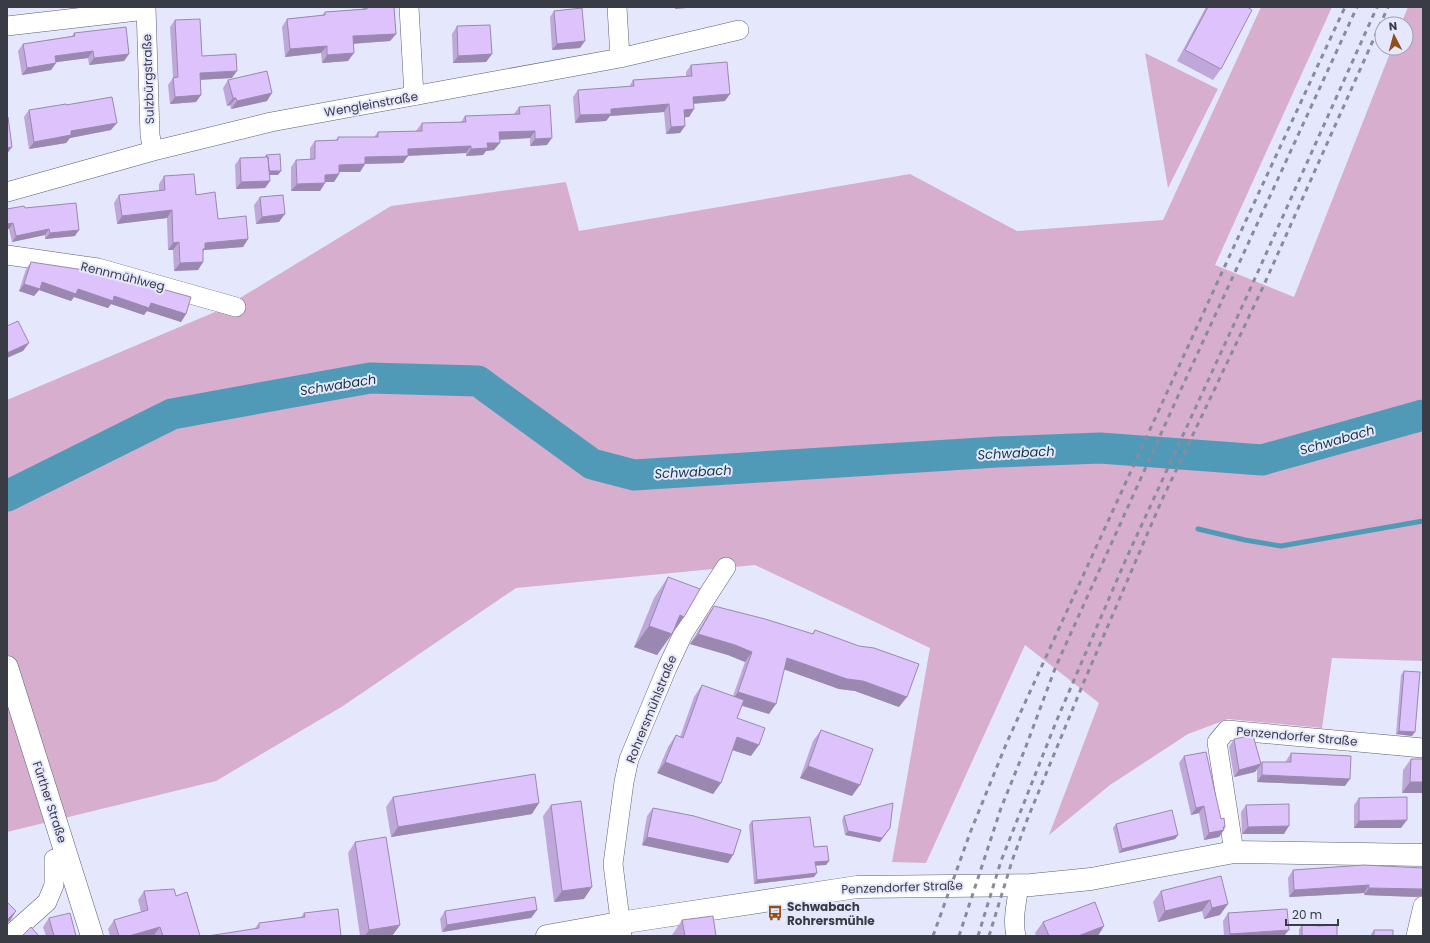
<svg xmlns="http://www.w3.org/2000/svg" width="1430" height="943" font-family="Poppins,sans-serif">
  <rect width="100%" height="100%" fill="#e5e8fc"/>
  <path fill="#d7aece" d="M1261,7H1332L1215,265L1294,297L1392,48H1406V24H1401L1408,7H1423V661L1332,658L1322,728L1228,719L1188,734L1110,785L1049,835L1099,703L1025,645L926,863L892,862L930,648L755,565L516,588L343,706L216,781L7,832V400L222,309L391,206L566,182L579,231L910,174L1017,231L1163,220Z
    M1145,53L1218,89L1168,188Z"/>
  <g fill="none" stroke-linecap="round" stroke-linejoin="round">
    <path stroke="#519ab7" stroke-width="5" d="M1198,529L1245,540L1281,546L1423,521"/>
    <path stroke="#519ab7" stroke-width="31" d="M7,496L172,414L370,378L478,381L592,464L634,475L997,452L1100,448L1262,460L1423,415"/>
    <g stroke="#5c5f74" stroke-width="20">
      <path id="minor" d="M146,7L150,135L153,151
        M409,7L414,96
        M617,7L620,58
        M7,26L146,10
        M7,192L153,151L271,122L620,58L739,30
        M7,255L98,268L236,307
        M1234,852L1217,742L1227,730L1423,748
        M9,936L47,902L54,885V859
        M622,936L613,864L624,782L629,759L667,668L684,632L726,567
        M1016,936C1012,919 1017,901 1019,885
        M1416,936L1423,906"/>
    </g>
    <g stroke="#5c5f74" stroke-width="23">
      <path id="major" d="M7,667L92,936
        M547,936L619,923L857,887L1031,885L1091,879L1234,852L1423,855"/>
    </g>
    <use href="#minor" stroke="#fff" stroke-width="19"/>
    <use href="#major" stroke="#fff" stroke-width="22"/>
    <path stroke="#898b9a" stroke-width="3" stroke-dasharray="5 5" stroke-linecap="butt" d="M933,936L970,833L1007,742L1223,270L1345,7
      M959,936L1001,808L1025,749L1056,666L1183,385L1357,7
      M978,936L1001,861L1056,722L1126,559L1252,285L1377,7
      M989,936L1012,861L1027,820L1083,684L1161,502L1263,287L1388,7"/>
  </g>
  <path fill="#bfa7d9" d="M364,7H394L396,34L390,41L353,44L348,61L322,63L321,53L285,57L282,27L287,19L322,15L325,12L362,9Z
    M1206,7H1247L1221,69L1213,80L1177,61Z
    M554,11L580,48L552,50L550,17Z
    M175,20L202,56L232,78L200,80L201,95L196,102L170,104L168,85L173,78L170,27Z
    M457,26L492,54L486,62L453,63L452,34Z
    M74,33L129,54L124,61L89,65L88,58L56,62V63L51,70L22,75L18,51L23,44L72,36Z
    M691,65L725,101L694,104V109L689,117H684L685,126L680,133L666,134L664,112L610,116L606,121L575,123L573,97L578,90L629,87L633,80L686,76V72Z
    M228,80L267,101L231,109L230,105L227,106L223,88Z
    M66,105L111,130L70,138L66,143L29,149L24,117L29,110Z
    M519,107L547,145L530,146V138L499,140L494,150L486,151L483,155L466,156V153L408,156L403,163L365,164L360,172H339V174L334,182H325V183L320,191H291V167L296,160L310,159V148L315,141L336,140L338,137H374L378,132L416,131L422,123L461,122L465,116L514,114Z
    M266,155L278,175H270V181L265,188L236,189L235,165L240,158L265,157Z
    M164,176L196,195L218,219L248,239L243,247L204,250L203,252V262L198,270L174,271L173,250H168L167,218L117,224L114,203L119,195L159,191V184Z
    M260,197L279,222L256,224L254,205Z
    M25,208L75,236L45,239V235L12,242L9,229H7Z
    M31,262L186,314L181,322L147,311L144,315L111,304L108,308L74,297L71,301L39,290L34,296L19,291L26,269Z
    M668,577L684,617L657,655L634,647L654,598Z
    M714,606L812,634L815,630L899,707L855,691L839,689L784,669L769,714L742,706L737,718L751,756L732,750L721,783L713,794L657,773L668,747L676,735L680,737L694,697L702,685L733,696L745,662L728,655L690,644L707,616Z
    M1404,671L1412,736L1396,734L1401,675Z
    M821,730L852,796L800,778L813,741Z
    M1234,739L1261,764L1262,762H1286V761L1291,753L1345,786L1257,782V769L1255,772L1234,777L1229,747Z
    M1184,756L1221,819L1225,827L1219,837L1204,840L1199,813L1191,815L1179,763Z
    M1411,759L1423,793H1402L1403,770Z
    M393,797L532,814L391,837L386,807Z
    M1359,798L1401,828H1354V805Z
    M551,805L584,899L554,902L543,816Z
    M1246,805L1284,834H1242L1241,812Z
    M653,808L733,855L728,863L642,845L647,816Z
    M844,816L880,842L845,835L842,820Z
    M752,821L814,847L829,861L826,865H815L814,877L754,884L749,825Z
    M1116,824L1178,835L1175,839L1119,853L1113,828Z
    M355,842L400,925L392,936H360L348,853Z
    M1364,865L1417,897L1364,895V893L1289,897L1288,878L1293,870Z
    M1221,876L1220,915L1204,919L1202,911L1158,922L1153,902L1161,891Z
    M144,891L176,896L200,936H154V935L152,936H110L108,929L114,920L141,912L138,900Z
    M537,910L531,918L442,932L440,919L445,911Z
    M304,913L341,936L255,928L259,923L301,917Z
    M1228,913L1284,936H1224L1223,921Z
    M49,918L76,936H46L43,927Z
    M682,920L716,936H672V935Z
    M1043,922L1098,936H1036L1035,933Z
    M1302,925L1317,926L1337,936H1299V929Z
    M1374,930L1393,936H1371V934Z"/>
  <path fill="#9b88b0" d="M676,7H698L675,9Z
    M396,34L390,41L347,44L353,36Z
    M585,41L580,48L552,50L557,44Z
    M327,46L321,53L285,57L290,49Z
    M93,51L88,58L50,63L55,56Z
    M354,53L348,61L322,63L327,55Z
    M129,54L124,61L89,65L94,58Z
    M492,54L486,62L453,63L458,56Z
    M56,63L51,70L22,75L27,68Z
    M237,71L232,78L195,80L200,73Z
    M272,93L267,101L231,109L237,101Z
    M730,94L725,101L688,104L693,97Z
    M201,95L196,102L170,104L175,97Z
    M233,98H236L230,105L227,106Z
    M669,104L664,112L610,116L606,121L575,123L580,115L611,109Z
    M694,109L689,117L679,118L684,110Z
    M117,123L111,130L70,138L66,143L29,149L34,142L71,131Z
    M685,126L680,133L666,134L671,127Z
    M535,131L530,138L494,140L499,132Z
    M552,138L547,145L530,146L535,139Z
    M487,143H500L494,150L486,151L483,155L466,156L471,149Z
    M471,146L466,153L403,156L408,149Z
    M12,147L7,154V148Z
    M408,156L403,163L360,164L365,157Z
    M365,164L360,172H333L339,165Z
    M267,171H281L278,175H265Z
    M339,174L334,182H319L325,175Z
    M270,181L265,188L236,189L241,182Z
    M325,183L320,191H291L297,184Z
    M172,210L167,218L117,224L122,216Z
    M285,214L279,222L256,224L262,217Z
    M13,223L9,229H7V224Z
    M49,229L45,235L12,242L16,236Z
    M79,230L75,236L45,239L50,233Z
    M248,239L243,247L204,250L200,256L205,243Z
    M179,242L173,250H168L173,243Z
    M203,262L198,270L174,271L180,263Z
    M42,282L151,303L186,314L181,322L147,311L144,315L111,304L108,308L74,297L71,301L39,290L34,296L19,291L24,284Z
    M29,343L23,351L7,358V353Z
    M680,615L684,617L657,655L634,647L649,626Z
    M698,634L735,645L752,652L745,662L728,655L690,644Z
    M787,658L863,681L907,697L899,707L855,691L839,689L780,668Z
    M738,692L776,704L769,714L731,702Z
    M1399,731L1415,732L1412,736L1396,734Z
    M737,737L759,745L751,756L729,749Z
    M665,762L721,783L713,794L657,773Z
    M1261,764L1255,772L1234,777L1239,770Z
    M808,766L860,785L852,796L800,778Z
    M1262,775L1350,779L1345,786L1257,782Z
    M1410,782H1423V793H1402Z
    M539,803L532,814L391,837L398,827Z
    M1204,806L1199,813L1191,815L1196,808Z
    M1407,820L1401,828H1354L1359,821Z
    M1289,826L1284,834H1242L1248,827Z
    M1223,827H1225L1223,831L1224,830L1219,837L1204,840L1209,833Z
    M890,828L880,842L845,835L848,831Z
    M1178,835L1175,839L1119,853L1122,849Z
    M647,837L733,855L728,863L642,845Z
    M829,861L826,865L812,866L815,862Z
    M817,873L814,877L754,884L757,880Z
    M1369,885L1364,893L1289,897L1294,890Z
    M592,887L584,899L554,902L562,891Z
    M1369,888L1423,889V896L1417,897L1364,895Z
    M1210,900L1202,911L1158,922L1165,911Z
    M1228,904L1220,915L1204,919L1212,908Z
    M537,910L531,918L442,932L447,925Z
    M16,911L10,921L7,923V920Z
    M400,925L392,936H365L369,930Z
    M1104,926L1098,936H1078Z
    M160,927L154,935L152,936H129Z
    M1289,930L1284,936H1229L1230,934Z"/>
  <path fill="#dec2fc" stroke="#9b88b0" d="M367,7H394L396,34L353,36L354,53L327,55V46L290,49L287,19L325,15V12L367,9Z
    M1208,7H1247L1252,10L1221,69L1185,50Z
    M582,8L585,41L557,44L554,11Z
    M200,19L202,56L236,54L237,71L200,73L201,95L175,97L173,78L178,77L175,20Z
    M490,25L492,54L458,56L457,26Z
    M126,27L129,54L94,58L93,51L55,56L56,63L27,68L23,44L75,36L74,33Z
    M727,62L730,94L693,97L694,109L684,110L685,126L671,127L669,104L611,109V114L580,115L578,90L634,86L633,80L692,76L691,65Z
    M267,71L272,93L237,101L236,98H233L228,80Z
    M112,97L117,123L71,131V135L34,142L29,110L66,104V105Z
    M550,105L552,138L535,139V131L499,132L500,143H487L488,148L471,149V146L408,149V156L365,157V164L339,165V174L325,175V183L297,184L296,160L315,159V141L338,140V137H378V132L422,131V123L466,122L465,116L520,114L519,107Z
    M8,117L12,147L7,148V118Z
    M280,154L281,171H269L268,157H267L266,155Z
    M268,157L270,181L241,182L240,158Z
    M194,174L196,195L215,192L218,219L246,216L248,239L205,243V249H203V262L180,263L179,242L173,243L172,210L122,216L119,195L165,190L164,176Z
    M283,195L285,214L262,217L260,197Z
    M76,203L79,230L50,233L49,229L16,236L13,223L7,224V209L24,206L25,208Z
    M31,262L84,270L85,269L101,272L191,297L186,314L151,303L149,308L114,296L113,301L78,289L76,294L42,282L40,289L24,284Z
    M18,321L29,343L7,353V326Z
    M668,577L700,589L684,617L680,615L672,634L649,626Z
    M714,606L765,619L813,634L815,630L859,646L874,648L919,664L907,697L863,681L847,679L787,658L776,704L738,692L752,652L735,645L698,634Z
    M1404,671L1420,672L1415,732L1399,731Z
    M702,685L744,700L737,718L765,728L759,745L737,737L721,783L665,762L676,735L683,738Z
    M821,730L873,749L860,785L808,766Z
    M1253,735L1261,764L1239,770L1234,739Z
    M1206,752L1221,819L1224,818L1225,827H1223L1224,830L1209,833L1204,806L1196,808L1184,756Z
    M1291,753L1351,756L1350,779L1262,775V762H1291Z
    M1411,759H1423V782H1410Z
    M535,774L539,803L398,827L393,797Z
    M1407,797V820L1359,821V798Z
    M581,801L592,887L562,891L551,805Z
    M893,803L890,828L882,838L848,831L844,816Z
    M1289,804V826L1248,827L1246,805Z
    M653,808L694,816L741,830L733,855L647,837Z
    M1172,810L1178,835L1122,849L1116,824Z
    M810,817L814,847L827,846L829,861L815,862L817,873L757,880L752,821Z
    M386,837L400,925L369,930L355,842Z
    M1364,865L1423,868V889L1369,888V885L1294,890L1293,870Z
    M1221,876L1228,904L1212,908L1210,900L1165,911L1161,891Z
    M174,889L176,896L187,892L200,936H163L160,927L129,936H119L114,920L148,910L144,891Z
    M535,897L537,910L447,925L445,911Z
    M7,902L16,911L7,920Z
    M1095,902L1104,926L1078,936H1049L1043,922Z
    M338,909L341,936H208L259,928V923L305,917L304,913Z
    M1287,909L1289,930L1230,934L1228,913Z
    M70,913L76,936H54L49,918Z
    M713,916L716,936H685L682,920Z
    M1302,925H1317V926L1337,925V936H1302Z
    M31,927L39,936H22Z
    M1374,930H1393V936H1374Z"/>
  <defs>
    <g id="bus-bare" transform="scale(1.2)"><path d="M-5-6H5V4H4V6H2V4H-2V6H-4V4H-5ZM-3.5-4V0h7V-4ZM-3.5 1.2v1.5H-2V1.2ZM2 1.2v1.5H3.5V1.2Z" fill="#904f1b" stroke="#e5e8fc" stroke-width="2.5" paint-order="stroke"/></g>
  </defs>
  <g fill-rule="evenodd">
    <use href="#bus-bare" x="775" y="913"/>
  </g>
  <g text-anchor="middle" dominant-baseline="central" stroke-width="4" stroke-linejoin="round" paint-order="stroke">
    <g font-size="12" fill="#393b45" stroke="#e5e8fc">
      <text transform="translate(148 79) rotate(-92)">Sulzbürgstraße</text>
      <text transform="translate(371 104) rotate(-10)">Wengleinstraße</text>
      <text transform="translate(123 276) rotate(14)">Rennmühlweg</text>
      <text transform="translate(651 709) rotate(-68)">Rohrersmühlstraße</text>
      <text transform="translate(1297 736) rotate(5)">Penzendorfer Straße</text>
      <text transform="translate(50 802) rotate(72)">Fürther Straße</text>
      <text transform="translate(902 887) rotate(-2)">Penzendorfer Straße</text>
    </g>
    <g font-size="12" font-weight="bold" fill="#393b45" stroke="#e5e8fc" text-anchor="start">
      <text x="787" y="906">Schwabach<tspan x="787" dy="14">Rohrersmühle</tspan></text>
    </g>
    <g font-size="13" font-style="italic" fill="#133542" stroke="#e5e8fc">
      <text transform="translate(338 385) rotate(-9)">Schwabach</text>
      <text transform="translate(1337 440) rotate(-16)">Schwabach</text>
      <text transform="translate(1016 453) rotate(-3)">Schwabach</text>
      <text transform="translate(693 472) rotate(-3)">Schwabach</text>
    </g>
  </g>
  <rect width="1430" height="943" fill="none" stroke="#393b45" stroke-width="16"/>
  <g transform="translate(1394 36) rotate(354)"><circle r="19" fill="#e5e8fc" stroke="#a0a3b3"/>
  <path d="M0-3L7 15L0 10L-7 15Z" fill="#904f1b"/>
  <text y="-6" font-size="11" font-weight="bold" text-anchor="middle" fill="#393b45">N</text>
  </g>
  <path d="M1286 919v6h52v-6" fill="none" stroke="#393b45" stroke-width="2"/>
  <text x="1292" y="919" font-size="12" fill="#393b45" stroke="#e5e8fc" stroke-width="3" paint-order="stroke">20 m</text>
</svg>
